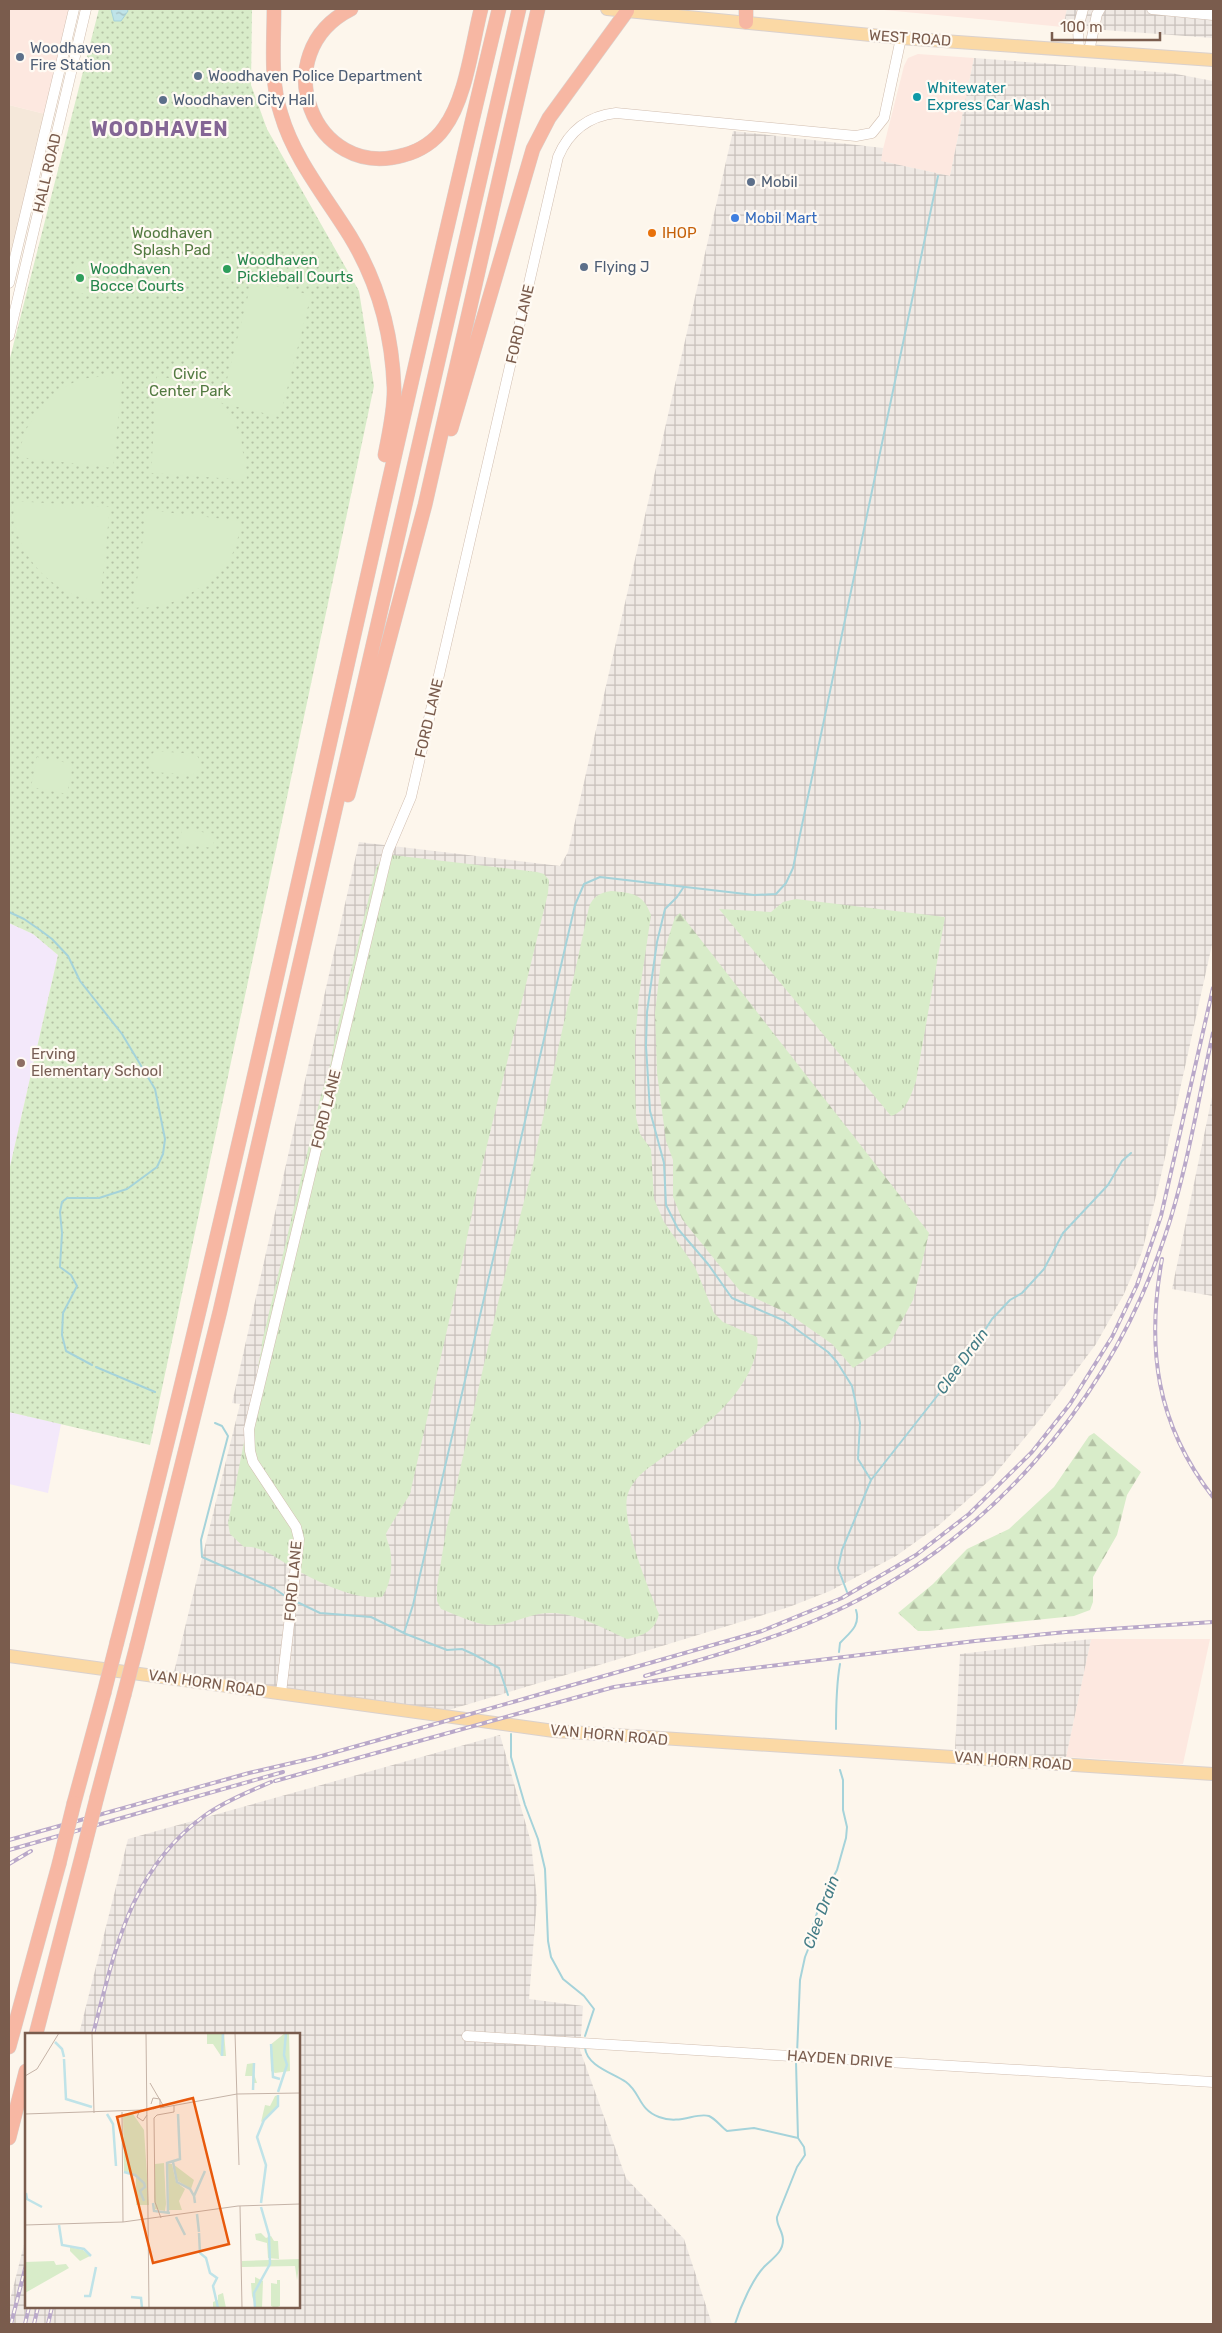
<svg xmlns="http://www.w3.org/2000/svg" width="1222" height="2333" font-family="Rubik,sans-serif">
  <defs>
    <pattern id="industrial-grid" width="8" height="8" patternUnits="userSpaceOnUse" patternTransform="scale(1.25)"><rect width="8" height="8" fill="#efe9e4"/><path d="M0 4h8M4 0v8" fill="none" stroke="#c7c0bb"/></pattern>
    <pattern id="grass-tufts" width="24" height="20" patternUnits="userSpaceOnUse" patternTransform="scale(1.25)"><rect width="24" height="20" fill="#d8ecc9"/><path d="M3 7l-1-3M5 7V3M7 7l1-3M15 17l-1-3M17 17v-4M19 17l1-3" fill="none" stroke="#b4c2a5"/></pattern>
    <pattern id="forest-firs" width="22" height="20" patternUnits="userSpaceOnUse" patternTransform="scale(1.25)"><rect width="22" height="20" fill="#d8ecc9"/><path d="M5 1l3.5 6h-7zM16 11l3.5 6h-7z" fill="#b4c2a5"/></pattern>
    <pattern id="park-dots" width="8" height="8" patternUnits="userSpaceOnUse" patternTransform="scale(1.25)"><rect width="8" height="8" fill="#d8ecc9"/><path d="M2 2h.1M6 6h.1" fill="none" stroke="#b4c2a5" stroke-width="1.8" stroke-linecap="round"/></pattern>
    <pattern id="water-ripples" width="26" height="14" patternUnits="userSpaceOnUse" patternTransform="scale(1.25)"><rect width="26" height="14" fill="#bfe3e8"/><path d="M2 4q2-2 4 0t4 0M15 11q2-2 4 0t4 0" fill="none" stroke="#a0bbbe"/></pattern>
  </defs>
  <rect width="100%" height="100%" fill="#fdf6ec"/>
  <path fill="#f5e8da" d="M9,105L45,114L9,261Z"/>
  <path fill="#fde8e0" d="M9,9H69L45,114L9,105Z
    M874,9H1067L1063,27Z
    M918,54L974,58L950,176L880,161L904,66L908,58Z
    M1091,1639H1210L1183,1764L1066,1757Z"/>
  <path fill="url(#industrial-grid)" d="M1067,9H1213V38L1063,27Z
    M974,58L1171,73L1213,81V940L1160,1180L1142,1252L1124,1294L1096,1344L1041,1418L991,1479L938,1526L896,1556L830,1591L789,1607L649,1650L442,1712L174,1672L240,1404L232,1403L359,842L560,866L568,852L733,131L883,148L881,161L950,176Z
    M1213,1092V1296L1172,1289Z
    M1091,1639L1066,1757L955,1750L960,1654Z
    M500,1735L531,1842L537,1900L529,1999L583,2006L580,2050L626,2178L684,2239L712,2324H9V2304L26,2237V2307H299V2034H79L128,1839Z"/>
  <path fill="#f3e8fa" d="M9,923L33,934L58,955L9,1171Z
    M9,1412L61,1424L48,1493L9,1484Z"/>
  <path fill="url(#grass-tufts)" d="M392,855L537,872L544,874L549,880L548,893L481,1170L458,1281L410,1494C406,1501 386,1532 386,1534C386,1539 389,1544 390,1549C393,1565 391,1585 382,1597C355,1600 323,1584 300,1572C282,1563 264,1545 244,1547L230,1534L228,1523L258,1371C258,1360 262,1353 262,1342L320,1099L331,1062L335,1037L376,868L381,860Z
    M611,891C632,893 643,893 651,915L639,996L635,1042V1084L636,1117L640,1134L651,1149L654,1199L664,1222L695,1267L714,1313L723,1322L757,1337C759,1345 756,1354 753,1363C740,1398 706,1425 678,1447C660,1461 633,1473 627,1497C622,1524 648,1588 659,1614C655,1631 643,1636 627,1639C602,1628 579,1614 552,1613C529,1612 510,1627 488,1625C475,1624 454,1614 441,1609L437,1601V1586L446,1531L500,1294L530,1178L589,907C593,896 600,893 611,891Z
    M796,899L945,917L916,1081C911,1095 907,1111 891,1116L719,909L771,912L783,902Z"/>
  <path fill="url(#forest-firs)" d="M680,913L929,1233L913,1300L890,1343L853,1368L832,1344L789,1314L740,1291L682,1219L673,1197V1160L666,1141L657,1073L655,1013L661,961L675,917Z
    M1094,1433L1141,1472L1127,1495L1117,1535L1093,1577V1602L1090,1610L1074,1616L929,1631H918L898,1613L933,1584L967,1549L1009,1529L1054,1487L1089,1436Z"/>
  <path fill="url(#park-dots)" d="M99,9H252L251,85L267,129L359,291L374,386L150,1445L9,1412V1171L58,955L33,934L9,923V362Z"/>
  <path fill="#d8ecc9" d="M221,257L238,261L233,280L217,276Z
    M77,263L91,267L84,294L70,290Z
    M252,280L311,295L280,417L221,403Z
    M123,374L113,468L18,457L25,431L40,408L56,392L80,379Z
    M157,376L179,380L205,393L232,416L241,439L247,480L151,473Z
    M14,501L110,507L100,601C59,598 23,564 15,524C13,517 14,508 14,501Z
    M147,510L241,521C236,559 224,574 191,593C181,598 171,604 160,606C151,608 141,607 133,608Z
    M155,751L196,754L199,759V770L192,775L153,772L150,768L151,755Z
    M37,757L73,764L67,794L31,787Z
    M182,829L215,834L213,848L179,844Z"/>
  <path fill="url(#water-ripples)" stroke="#a5d3da" d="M111,9H127L128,11L121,21H114Z"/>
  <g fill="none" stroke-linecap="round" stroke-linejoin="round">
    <path stroke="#a5d3da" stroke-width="2" d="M683,888L677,897L665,909L657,942L647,1012L646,1046L650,1111L664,1163L666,1205L678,1229L708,1264L732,1298L785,1321L828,1352L837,1362L852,1386L860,1423L858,1459L871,1480
      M9,912L24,919L40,930L52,939L68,956L80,981L122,1034L155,1089L165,1139L163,1154L157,1167L127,1189L99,1198H67L62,1202L60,1212L62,1233L60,1267L71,1275L77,1286L63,1313L62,1335L66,1351L92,1365
      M96,1367L155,1392
      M215,1423L222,1426L228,1436L201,1540L202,1557L275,1589L288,1598
      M847,1592L838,1568L842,1550L871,1480L967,1358L992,1319L1010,1300L1022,1293L1044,1269L1063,1233L1108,1185L1122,1161L1131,1153
      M295,1601L320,1613L371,1617L406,1634L447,1650L462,1649L473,1654L499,1668L508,1695
      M404,1633L413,1605L575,905L584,884L600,877L754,895L776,894L786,883L793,868L938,176
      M839,1652L840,1643C849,1633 861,1626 856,1610
      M836,1729C836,1708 836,1686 840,1664
      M511,1734V1757L525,1805L538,1839L545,1869L548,1941L551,1957L563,1979L584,1996L594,2009L585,2036
      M585,2048C587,2066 613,2073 626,2082C641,2093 638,2109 659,2117C680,2125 696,2112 709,2116C716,2119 721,2127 727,2131L754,2128L798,2138L804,2147L805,2155L797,2167L777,2217C776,2225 783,2231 783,2240C783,2252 773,2258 766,2265C753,2277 740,2308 735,2324
      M797,2054L800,1980L805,1957L809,1947L811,1931L822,1898L837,1870L846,1838L847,1827L843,1810V1780L840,1770
      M796,2062L798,2138"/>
    <g stroke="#d1beb0" stroke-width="11">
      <path id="minor" d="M1152,9L1213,15
        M1079,51L1078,28L1083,9
        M1089,51L1097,14L1100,9
        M9,283L74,9
        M9,336L86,9
        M281,1693L299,1539L296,1527L253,1462L250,1451L249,1429L388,851L411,797L558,157C569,131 588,116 616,113L856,136L872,133L884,118L901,38
        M467,2036L1213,2082"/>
    </g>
    <g stroke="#dad1cd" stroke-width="14">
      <path id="major" d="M607,9L901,38L1213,60
        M9,1656L554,1731L1213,1774"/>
    </g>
    <g stroke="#dad1cd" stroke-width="15">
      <path id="highway" d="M274,9C274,44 270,81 281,114C294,159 326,197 350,236C378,282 392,333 394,387C395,409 389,433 385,455
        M351,9C264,53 313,182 404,155C420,151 435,141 444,128C466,99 472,44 481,9
        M746,22V9
        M451,429L533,149L549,118L627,11
        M348,795L425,505L538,9
        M117,1642C257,1101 367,552 499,9
        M137,1645L220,1311L519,9
        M97,1797L124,1695
        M74,1803L104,1693
        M36,2034L82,1856
        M9,2047L59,1864
        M9,2138L26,2071"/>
    </g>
    <use href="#minor" stroke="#fff" stroke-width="10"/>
    <use href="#major" stroke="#fbd9a5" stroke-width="12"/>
    <use href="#highway" stroke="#f7b7a3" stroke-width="14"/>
    <g stroke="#b9a8c9" stroke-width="4">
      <path id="rail" d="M1162,1259C1146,1348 1156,1424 1213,1497
        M645,1676C705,1658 767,1642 825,1616C987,1544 1109,1403 1165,1236C1187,1171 1198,1100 1213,1033
        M275,1781L614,1687L680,1677L975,1641L1066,1632L1213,1622
        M9,1840L249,1773L318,1757L460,1717L762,1631L842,1598L916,1555L969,1514L1032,1452L1070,1404L1112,1337L1137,1285L1161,1216L1213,988
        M9,1850L283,1772
        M9,1864L31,1851
        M93,2034C115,1951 129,1871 204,1816C224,1802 248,1792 271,1782
        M11,2324L26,2265
        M25,2324L29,2307
        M34,2324L38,2307
        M48,2324L52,2307"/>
    </g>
    <use href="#rail" stroke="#fffaf3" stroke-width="2" stroke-dasharray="5.5" stroke-linecap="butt"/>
    <g stroke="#dad1cd" stroke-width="15" stroke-linecap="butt">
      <path id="highway-bridge" d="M104,1693L117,1642
        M124,1695L137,1645
        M82,1856L97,1797
        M59,1864L74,1803"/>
    </g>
    <use href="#highway-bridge" stroke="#f7b7a3" stroke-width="14"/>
  </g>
  <g fill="#5c6f8a" stroke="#fffaf3" stroke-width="2">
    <circle cx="20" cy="57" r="5"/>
    <circle cx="198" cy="76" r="5"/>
    <circle cx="163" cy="100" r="5"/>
    <circle cx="751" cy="182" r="5"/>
    <circle cx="584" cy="267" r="5"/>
  </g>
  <circle fill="#0f9aa8" stroke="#fffaf3" stroke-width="2" cx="917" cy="97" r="5"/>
  <circle fill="#3f7fe0" stroke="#fffaf3" stroke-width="2" cx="735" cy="218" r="5"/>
  <circle fill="#e8710a" stroke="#fffaf3" stroke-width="2" cx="652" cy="233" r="5"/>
  <g fill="#2e9e5b" stroke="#fffaf3" stroke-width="2">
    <circle cx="227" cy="269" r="5"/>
    <circle cx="80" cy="278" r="5"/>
  </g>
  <circle fill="#8d6e63" stroke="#fffaf3" stroke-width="2" cx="21" cy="1063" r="5"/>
  <g text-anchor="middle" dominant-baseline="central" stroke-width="4.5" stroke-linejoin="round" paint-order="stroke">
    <g font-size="15" fill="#7a5c4d" stroke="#fffaf3">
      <text transform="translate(910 38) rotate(4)">WEST ROAD</text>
      <text transform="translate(47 173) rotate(-77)">HALL ROAD</text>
      <text transform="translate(520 324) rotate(-77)">FORD LANE</text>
      <text transform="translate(429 718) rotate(-77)">FORD LANE</text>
      <text transform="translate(326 1109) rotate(-76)">FORD LANE</text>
      <text transform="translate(293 1581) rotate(-85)">FORD LANE</text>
      <text transform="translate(207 1683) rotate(8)">VAN HORN ROAD</text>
      <text transform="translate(609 1735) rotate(5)">VAN HORN ROAD</text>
      <text transform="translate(1013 1761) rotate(4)">VAN HORN ROAD</text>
      <text transform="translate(840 2059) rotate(4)">HAYDEN DRIVE</text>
    </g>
    <g font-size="15" fill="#4e5e75" stroke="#fffaf3" text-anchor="start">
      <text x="30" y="48">Woodhaven<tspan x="30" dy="17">Fire Station</tspan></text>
      <text x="208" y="76">Woodhaven Police Department</text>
      <text x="173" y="100">Woodhaven City Hall</text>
      <text x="761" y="182">Mobil</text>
      <text x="594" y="267">Flying J</text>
    </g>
    <g font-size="15" fill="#0d838f" stroke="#fffaf3" text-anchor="start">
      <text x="927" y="88">Whitewater<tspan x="927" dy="17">Express Car Wash</tspan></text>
    </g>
    <g font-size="15" fill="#366cbe" stroke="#fffaf3" text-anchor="start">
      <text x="745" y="218">Mobil Mart</text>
    </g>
    <g font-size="15" fill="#537a41" stroke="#fffaf3">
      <text x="172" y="233">Woodhaven<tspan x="172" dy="17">Splash Pad</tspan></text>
      <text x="190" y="374">Civic<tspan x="190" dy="17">Center Park</tspan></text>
    </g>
    <g font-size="15" fill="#c56008" stroke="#fffaf3" text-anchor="start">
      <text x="662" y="233">IHOP</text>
    </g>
    <g font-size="15" fill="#27864d" stroke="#fffaf3" text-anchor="start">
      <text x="237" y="260">Woodhaven<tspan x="237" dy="17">Pickleball Courts</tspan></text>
      <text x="90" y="269">Woodhaven<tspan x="90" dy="17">Bocce Courts</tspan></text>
    </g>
    <g font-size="15" fill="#785e54" stroke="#fffaf3" text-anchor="start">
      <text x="31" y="1054">Erving<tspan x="31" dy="17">Elementary School</tspan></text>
    </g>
    <g font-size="16" font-style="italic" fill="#437c86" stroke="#fffaf3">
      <text transform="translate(962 1361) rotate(-54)">Clee Drain</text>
      <text transform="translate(821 1912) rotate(-70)">Clee Drain</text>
    </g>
    <g font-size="20" font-weight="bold" letter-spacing="1" fill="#846695" stroke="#fffaf3">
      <text x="160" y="129">WOODHAVEN</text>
    </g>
  </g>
  <g transform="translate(25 2033)">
    <rect width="275" height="275" fill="#fdf6ec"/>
    <path d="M139,130L141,171L140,178L130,176L129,164L130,131ZM143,131H147L151,149L160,156L154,168L157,177H144ZM45,214L58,217L65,223L55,228L45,218ZM275,226L272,247L270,233L217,234V228ZM29,228L31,232L41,231L44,235L0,260V229ZM252,247H255V273L250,275L246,273V250L252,251Z" fill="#d8ecc9"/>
    <path d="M182,0H199L201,23H196L188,11H182ZM260,0H264L265,38L250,40L246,38L245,12ZM229,30V41L232,50H228L227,43H220L222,31ZM254,62L253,74L236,89L240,72L245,73L250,63ZM148,131L169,147L166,156L153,148ZM230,244L238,248L237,275H231L227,263L226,250H230ZM198,260L201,275H188V269L193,267V262Z" fill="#d8ecc9"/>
    <path d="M98,81H108L119,97L124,172H111V143L99,139ZM236,200L241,205L246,203L249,208H253L254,226L243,225L242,210L231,207L230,201Z" fill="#d8ecc9"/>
    <path fill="none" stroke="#bfe3e8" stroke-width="2.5" d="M30,9L37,16L39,24M246,11L248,44L255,46M197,23L198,0M39,26L41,66L67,74M228,57L229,30M253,59L262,32L259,22L261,0M82,81L88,91L91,133M148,129L152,149L165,156L169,163M99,139L110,142L119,150L120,154L115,158L119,168M1,160L2,166L17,174M128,170L129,178L145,180M170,170L169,163L180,138M236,170L241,132L232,104L239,87L253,73V62M143,180L142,130L155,126L153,81M172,181L174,199M151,184L160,202M34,192L37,212L59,216L66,223M174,200L175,220L181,225L185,240L192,245L188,253L193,275M59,263H65L71,234M106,264L116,265L117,275M230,275L229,260L245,231L244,202L236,174"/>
    <path fill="none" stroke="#c5b3a7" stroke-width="1" d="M67,0L69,80M121,0L124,275M210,0L214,132M0,43L12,36L34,0M125,50L139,74M126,71L128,65L135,66V73L128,76M135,75L212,61L275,60M121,77L114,79L112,84L118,88L122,82M97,79L98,189M0,81L117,77M215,173L217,275M136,185L130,169L129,85L132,82L149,79V73M0,192L98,189L213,173L275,171"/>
    <path fill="#e8590c" fill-opacity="0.15" stroke="#e8590c" stroke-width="2.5" d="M168,65L204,211L128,230L92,84Z"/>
    <rect width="275" height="275" fill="none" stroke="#7a5c4d" stroke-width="2.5"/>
  </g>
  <rect width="1222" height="2333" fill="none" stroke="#7a5c4d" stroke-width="20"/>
  <path d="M1052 32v8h108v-8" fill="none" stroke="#7a5c4d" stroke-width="2.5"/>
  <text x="1060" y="32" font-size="15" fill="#7a5c4d" stroke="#fffaf3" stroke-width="4" paint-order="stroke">100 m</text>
</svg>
